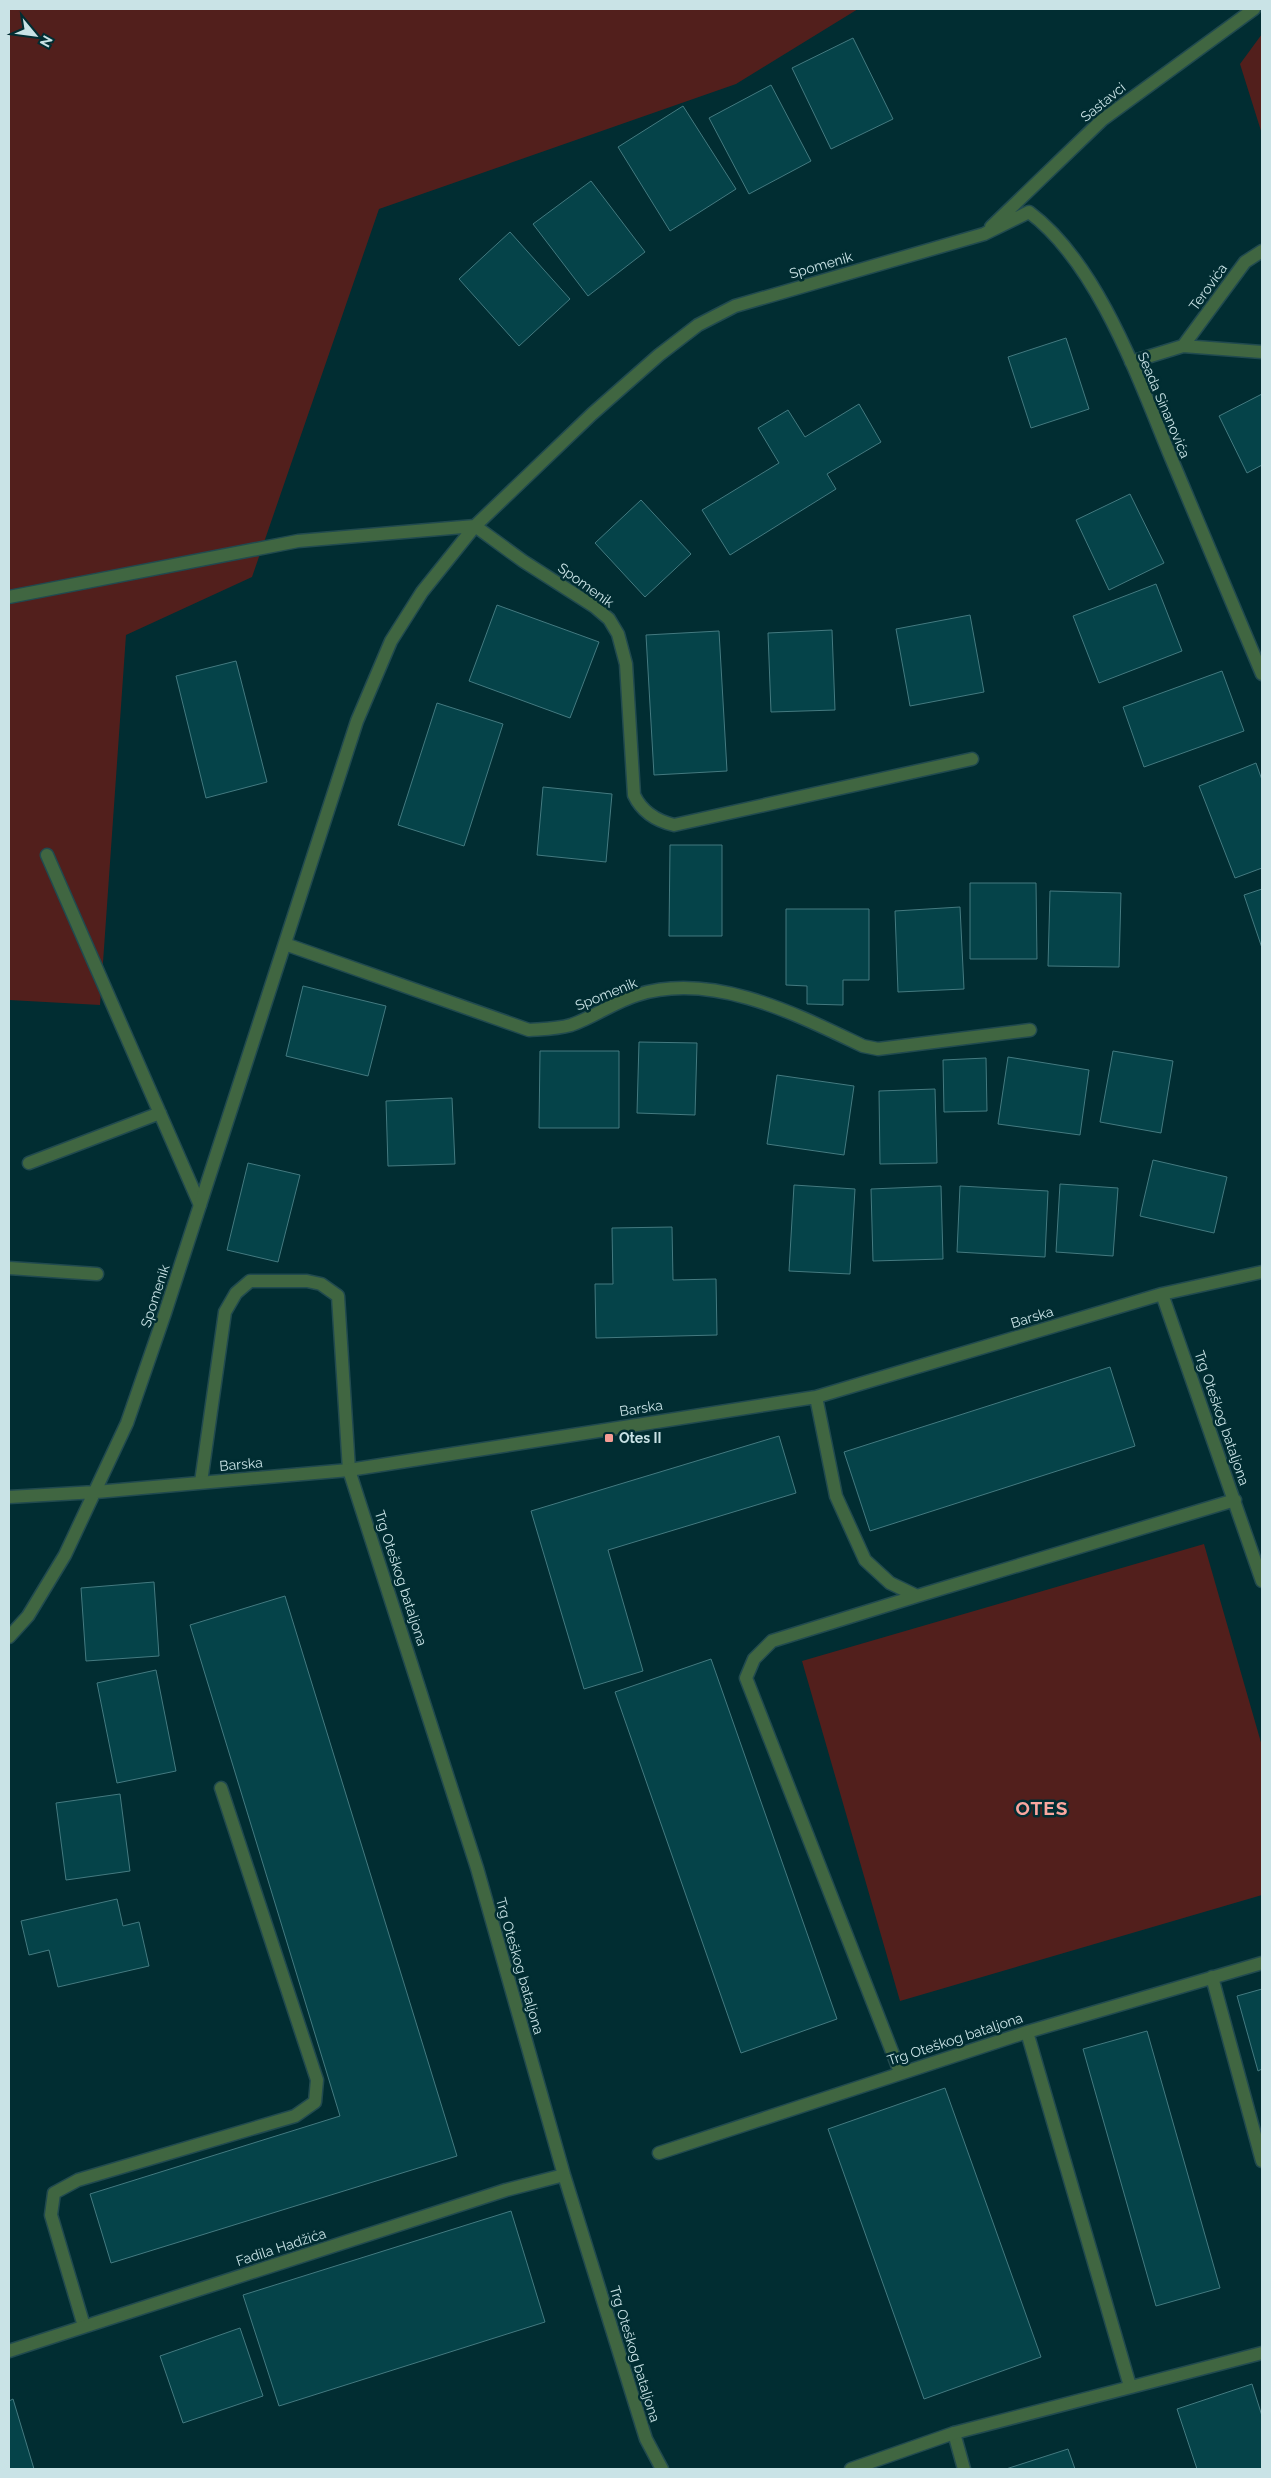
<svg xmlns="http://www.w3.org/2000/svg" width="1271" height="2478" font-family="Raleway,sans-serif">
  <rect width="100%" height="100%" fill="#012d32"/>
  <path fill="#521f1c" d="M9,9H858L736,84L379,209L252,577L126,635L100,1005L9,1000Z
    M1262,34V134L1240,64Z
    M1204,1544L1262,1746V1895L900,2001L802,1661Z"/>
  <path fill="#054349" stroke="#447a80" d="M853,38L893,119L831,149L792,68Z
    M771,85L811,161L749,194L709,118Z
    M683,106L736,189L670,231L618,147Z
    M591,181L645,252L588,296L533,224Z
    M510,232L570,299L519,346L459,279Z
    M1066,338L1089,409L1031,428L1008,357Z
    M1262,394V465L1247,473L1219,416Z
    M859,404L881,442L827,474L836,489L730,555L702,510L779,463L758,428L788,410L805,437Z
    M1130,494L1164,563L1109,590L1076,520Z
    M641,500L691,554L645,597L595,543Z
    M1156,584L1182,651L1099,683L1073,616Z
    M497,605L599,642L570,718L469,681Z
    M970,615L984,692L910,706L896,629Z
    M832,630L835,710L771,712L768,633Z
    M719,631L727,771L654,775L646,635Z
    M236,661L267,782L206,798L176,676Z
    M1222,671L1244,731L1144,767L1123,707Z
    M437,703L503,724L464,846L398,825Z
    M1256,763L1262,780V868L1235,878L1199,786Z
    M543,787L612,794L606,862L537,855Z
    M670,845H722V936H669Z
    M970,883H1036L1037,959H970Z
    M1262,889V948L1244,895Z
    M1050,891L1121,893L1119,967L1048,966Z
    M960,907L964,989L898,992L895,911Z
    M786,909H869V980H843V1005L807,1004V986L786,985Z
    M303,986L386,1006L368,1076L286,1056Z
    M639,1042L697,1043L695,1115L637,1113Z
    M540,1051H619V1128H539Z
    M1113,1051L1173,1061L1161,1133L1100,1122Z
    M1008,1057L1089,1070L1080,1135L998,1124Z
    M986,1058L987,1111L944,1112L943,1060Z
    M777,1075L854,1086L844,1155L767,1144Z
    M935,1089L937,1163L880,1164L879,1091Z
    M452,1098L455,1164L388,1166L386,1101Z
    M1153,1160L1227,1177L1214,1233L1140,1216Z
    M248,1163L300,1175L278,1262L227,1250Z
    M1060,1184L1118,1188L1113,1256L1056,1252Z
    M794,1185L855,1189L850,1274L789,1271Z
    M941,1186L943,1259L873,1261L871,1189Z
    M960,1186L1048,1191L1045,1257L957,1252Z
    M672,1227L673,1280L716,1279L717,1335L596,1338L595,1284H613L612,1228Z
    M1110,1367L1135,1446L870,1531L844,1452Z
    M779,1436L796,1493L608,1550L643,1671L584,1689L531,1511Z
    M154,1582L159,1656L86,1661L81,1588Z
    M285,1596L457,2156L111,2263L90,2194L340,2116L190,1625Z
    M711,1659L837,2019L741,2053L615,1692Z
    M156,1670L176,1771L117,1783L97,1683Z
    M120,1794L130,1871L66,1880L56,1803Z
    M117,1899L123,1926L139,1922L149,1966L58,1987L49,1950L29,1955L21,1921Z
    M1262,1989V2069L1258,2071L1237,1996Z
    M1147,2031L1220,2288L1156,2306L1083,2049Z
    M945,2088L1041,2357L924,2399L828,2129Z
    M511,2211L545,2322L279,2406L243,2295Z
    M240,2328L263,2396L183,2423L160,2356Z
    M1252,2384L1262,2416V2469H1197L1177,2409Z
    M13,2399L34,2469H9V2401Z
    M1068,2449L1075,2469H1006Z"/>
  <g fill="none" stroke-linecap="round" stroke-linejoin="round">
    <g stroke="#214a4f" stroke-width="15">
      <path id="service" d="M47,855L200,1205
        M29,1163L160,1113
        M9,1268L97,1274
        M201,1482L225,1312L236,1293L250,1281H307L321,1284L338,1296L349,1470
        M84,2326L51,2215L54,2193L78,2180L295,2116L315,2102L317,2080L221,1788
        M954,2433L964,2469"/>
    </g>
    <g stroke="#214a4f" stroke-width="15">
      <path id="minor" d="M991,227L1102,120L1254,9
        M1183,346L1245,262L1262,251
        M1131,362L1183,346L1262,352
        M9,597L298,541L475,526L523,561L595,607L609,619L618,634L626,664L634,795C642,812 657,821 674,825L972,759
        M285,944L529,1030C543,1029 557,1029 571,1025C594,1017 614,1002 637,995C712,971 796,1014 863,1046L878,1049L1030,1030
        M1162,1294L1262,1581
        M816,1397L836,1496L865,1560L890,1583L917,1596L1235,1500
        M349,1470L477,1868L564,2175L646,2439L662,2469
        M9,1497L96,1492L349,1470L816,1397L1162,1294L1262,1272
        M9,1637L28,1616L65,1555L127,1423L165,1313L357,721L391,641L422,592L475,526L592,414L659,355L698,325L735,306L984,234L1029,212C1099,264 1139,381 1172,460C1202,531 1232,602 1262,674
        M1212,1977L1262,2161
        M1027,2032L1130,2386
        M900,2072L746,1678L754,1659L772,1641L917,1596
        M659,2153L1027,2032L1262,1963
        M9,2351L506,2190L564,2175
        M851,2469L954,2433L1262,2353"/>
    </g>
    <use href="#service" stroke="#406641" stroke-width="12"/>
    <use href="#minor" stroke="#406641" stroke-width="12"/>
  </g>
  <rect fill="#f59c94" stroke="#012d32" stroke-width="2" x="604" y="1433" width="10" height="10" rx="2.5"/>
  <g text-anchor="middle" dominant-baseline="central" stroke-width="5" stroke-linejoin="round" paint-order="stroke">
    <g font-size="14" fill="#c9e3e6" stroke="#012d32">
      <text transform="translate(1103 102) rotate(-39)">Sastavci</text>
      <text transform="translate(821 265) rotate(-16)">Spomenik</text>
      <text transform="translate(1208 287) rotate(-54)">Terovića</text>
      <text transform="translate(1164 405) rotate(67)">Seada Sinanovića</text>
      <text transform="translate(586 585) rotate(36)">Spomenik</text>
      <text transform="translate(606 994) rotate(-22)">Spomenik</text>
      <text transform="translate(155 1296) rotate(-72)">Spomenik</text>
      <text transform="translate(1032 1317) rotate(-17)">Barska</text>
      <text transform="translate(641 1408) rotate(-9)">Barska</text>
      <text transform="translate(1222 1418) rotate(71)">Trg Oteškog bataljona</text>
      <text transform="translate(241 1464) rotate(-5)">Barska</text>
      <text transform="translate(401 1578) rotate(72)">Trg Oteškog bataljona</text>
      <text transform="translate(520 1966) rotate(74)">Trg Oteškog bataljona</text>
      <text transform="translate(955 2039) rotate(-18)">Trg Oteškog bataljona</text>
      <text transform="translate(281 2247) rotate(-18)">Fadila Hadžića</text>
      <text transform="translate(635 2354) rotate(73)">Trg Oteškog bataljona</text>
    </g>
    <g font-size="14" font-weight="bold" fill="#c9e3e6" stroke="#012d32" text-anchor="start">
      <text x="619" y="1438">Otes II</text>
    </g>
    <g font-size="19" font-weight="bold" letter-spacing="1" fill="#faa79f" stroke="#012d32">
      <text x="1042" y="1808">OTES</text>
    </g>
  </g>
  <rect width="1271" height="2478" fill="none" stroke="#c9e3e6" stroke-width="20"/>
  <g transform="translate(35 35) rotate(119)" stroke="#012d32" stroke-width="4" paint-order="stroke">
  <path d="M0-4L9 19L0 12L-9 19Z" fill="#c9e3e6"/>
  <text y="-8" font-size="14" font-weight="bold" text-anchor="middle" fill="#c9e3e6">N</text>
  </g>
</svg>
